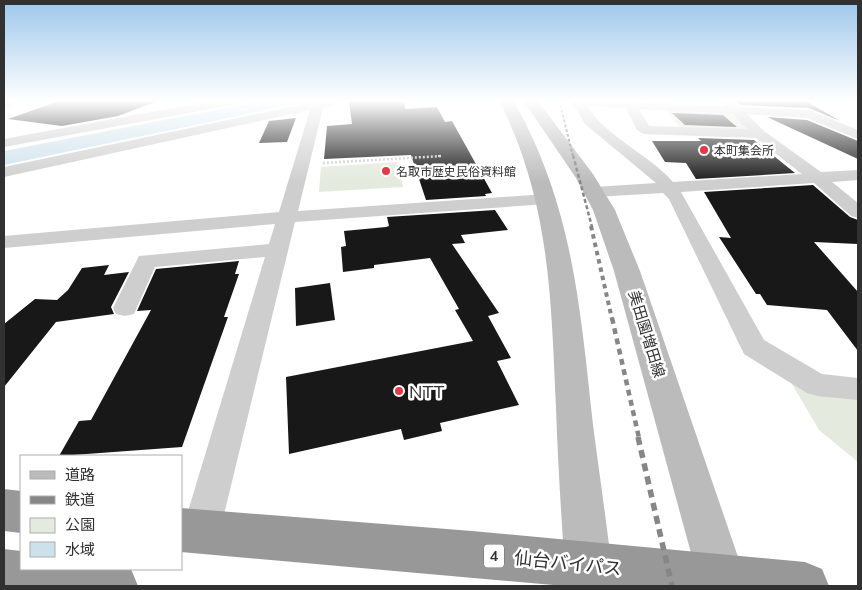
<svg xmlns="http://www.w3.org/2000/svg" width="862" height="590" font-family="Mulish,'Noto Sans JP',sans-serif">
  <rect width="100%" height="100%" fill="#fff"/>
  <path fill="#e4eadd" d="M665,109L729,112L749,130L681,128Z
    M397,162L403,187L319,192L321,167Z
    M785,372L825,394L858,396V462L819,430Z"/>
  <path fill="#cde1ec" d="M267,100H314L4,165V151Z"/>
  <path fill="#181818" d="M62,100H155V102L118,116L62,126L8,119Z
    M355,100H402L406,109L437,107L445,122L452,121L492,193L485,194L486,196L426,200L411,155L324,159L327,126L352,124L349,102Z
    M732,100H804L840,121L809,108L741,105Z
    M672,113L723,115L737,127L685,125Z
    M767,117L807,120L858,141V159Z
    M296,118L287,142L259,143L269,121Z
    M698,138L754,140L795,173L696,179L686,163L665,162L652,141H701Z
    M813,185L850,217L858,220V244L814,242L858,292V351L827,310L767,305L760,294H756L719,237L731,238L704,192Z
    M495,210L508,230L461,235L465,243L452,244L499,313L488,316L511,358L497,361L519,405L440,423L442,431L404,440L401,429L289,454L286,377L473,341L455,310L459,309L430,258L374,265V268L343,272L341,247L346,246L344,231L386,227L389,226L387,217Z
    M239,261L235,274H239L224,317H228L182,447L59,456L79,421L91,420L151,310L137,311L156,269Z
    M109,265L104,275L129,272L111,307L114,314L56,322L4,387V324L35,299L57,300L68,290L82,268Z
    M330,283L335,320L296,326L295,288Z"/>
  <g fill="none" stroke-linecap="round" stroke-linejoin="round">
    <path stroke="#cbcbcb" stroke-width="2" stroke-dasharray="1 1" stroke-linecap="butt" d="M438,156H442"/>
    <path stroke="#cbcbcb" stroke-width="2.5" stroke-dasharray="2 2" stroke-linecap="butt" d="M323,163L442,156"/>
    <path fill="#cecece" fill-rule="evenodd" d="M4,100H22L4,108Z
      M216,100H243L237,104L4,147V139Z
      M323,100H347L323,108L298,211L547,194L553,195L556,199L553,203L547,204L295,222L220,531L215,545L201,550L187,545L182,531L265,257L155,267L134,314L125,316L116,314L113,308L139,256L269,244L275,224L4,248V236L279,212L310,110L4,177V167Z
      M571,100L725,106L726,102L730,101L739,107L809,110L858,130V139L807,118L747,114L764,131L821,172L858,170V180L832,182L858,203V218L851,216L814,183L681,192L764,340L822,374L858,378V400L817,396L807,393L744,354L669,199L663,193L595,197L589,196L586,192L589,188L595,187L656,183L585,124ZM587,106L626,108L637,130L644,134L756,138L802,174L673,182C648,153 607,138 587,106ZM639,109L732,114L747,129L649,126Z"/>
    <path fill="#bbb" fill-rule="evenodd" d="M499,100H513C573,205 580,307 593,425C600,479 608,532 614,586H566C562,527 558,467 556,408C551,297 550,202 499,100Z
      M523,100H537L593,174L615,210L640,271L748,586H700L614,271L593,210L576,178Z"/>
    <path fill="#989898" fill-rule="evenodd" d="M4,489L21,491V533L4,531Z
      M181,508L472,531L805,562L822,569L829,586H565L181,552Z
      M4,549L21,551V569H131L138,586H4Z"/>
    <path stroke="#868686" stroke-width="2" stroke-dasharray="3 2" stroke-linecap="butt" d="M559,100L573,156"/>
    <path stroke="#868686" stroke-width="2.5" stroke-dasharray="4 2.5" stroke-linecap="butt" d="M573,155L592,227"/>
    <path stroke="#868686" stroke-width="4" stroke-dasharray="4.5 4" stroke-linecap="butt" d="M591,226L612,319"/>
    <path stroke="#868686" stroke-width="4.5" stroke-dasharray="6 4.5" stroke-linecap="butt" d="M612,318L639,438"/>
    <path stroke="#868686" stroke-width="5.5" stroke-dasharray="8 5.5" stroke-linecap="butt" d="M638,437L672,586"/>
  </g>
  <linearGradient id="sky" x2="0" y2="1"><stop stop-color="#9dc6ea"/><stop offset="0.55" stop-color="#fff"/><stop offset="1" stop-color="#fff" stop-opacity="0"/></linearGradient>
  <rect width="862" height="183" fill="url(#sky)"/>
  <g fill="#e13a48" stroke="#fff" stroke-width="2">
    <circle cx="704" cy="150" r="5"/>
    <circle cx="386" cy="171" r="5"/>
    <circle cx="399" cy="391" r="5"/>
  </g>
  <g text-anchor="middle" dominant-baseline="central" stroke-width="5" stroke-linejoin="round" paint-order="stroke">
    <g font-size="12" fill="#313131" stroke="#fff" text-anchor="start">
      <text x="714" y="150">本町集会所</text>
      <text x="396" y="171">名取市歴史民俗資料館</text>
    </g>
    <rect fill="#fff" stroke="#6f6f6f" stroke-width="1" x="484" y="544.5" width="20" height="23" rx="4"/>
    <g font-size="14" font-weight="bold" fill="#313131">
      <text x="494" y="556">4</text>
    </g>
    <g font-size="15" fill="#313131" stroke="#fff">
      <text transform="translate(647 334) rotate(73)">美田園増田線</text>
    </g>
    <g font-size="18" fill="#313131" stroke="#fff" text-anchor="start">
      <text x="409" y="391">NTT</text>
    </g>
    <g font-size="18" fill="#313131" stroke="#fff">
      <text transform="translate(568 563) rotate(6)">仙台バイパス</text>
    </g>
  </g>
  <rect width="862" height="590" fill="none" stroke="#313131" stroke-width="10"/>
  <rect x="20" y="455" width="162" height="115" fill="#ffffff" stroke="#adadad"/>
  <rect x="30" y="471" width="25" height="8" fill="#bbbbbb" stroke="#adadad"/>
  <text x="65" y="480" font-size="15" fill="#313131">道路</text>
  <rect x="30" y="496" width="25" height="8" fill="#868686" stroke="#adadad"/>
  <text x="65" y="505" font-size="15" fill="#313131">鉄道</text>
  <rect x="30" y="518" width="25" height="15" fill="#e4eadd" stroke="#adadad"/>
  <text x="65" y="530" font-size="15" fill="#313131">公園</text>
  <rect x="30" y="542" width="25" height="15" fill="#cde1ec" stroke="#adadad"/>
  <text x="65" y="555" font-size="15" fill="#313131">水域</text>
</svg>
